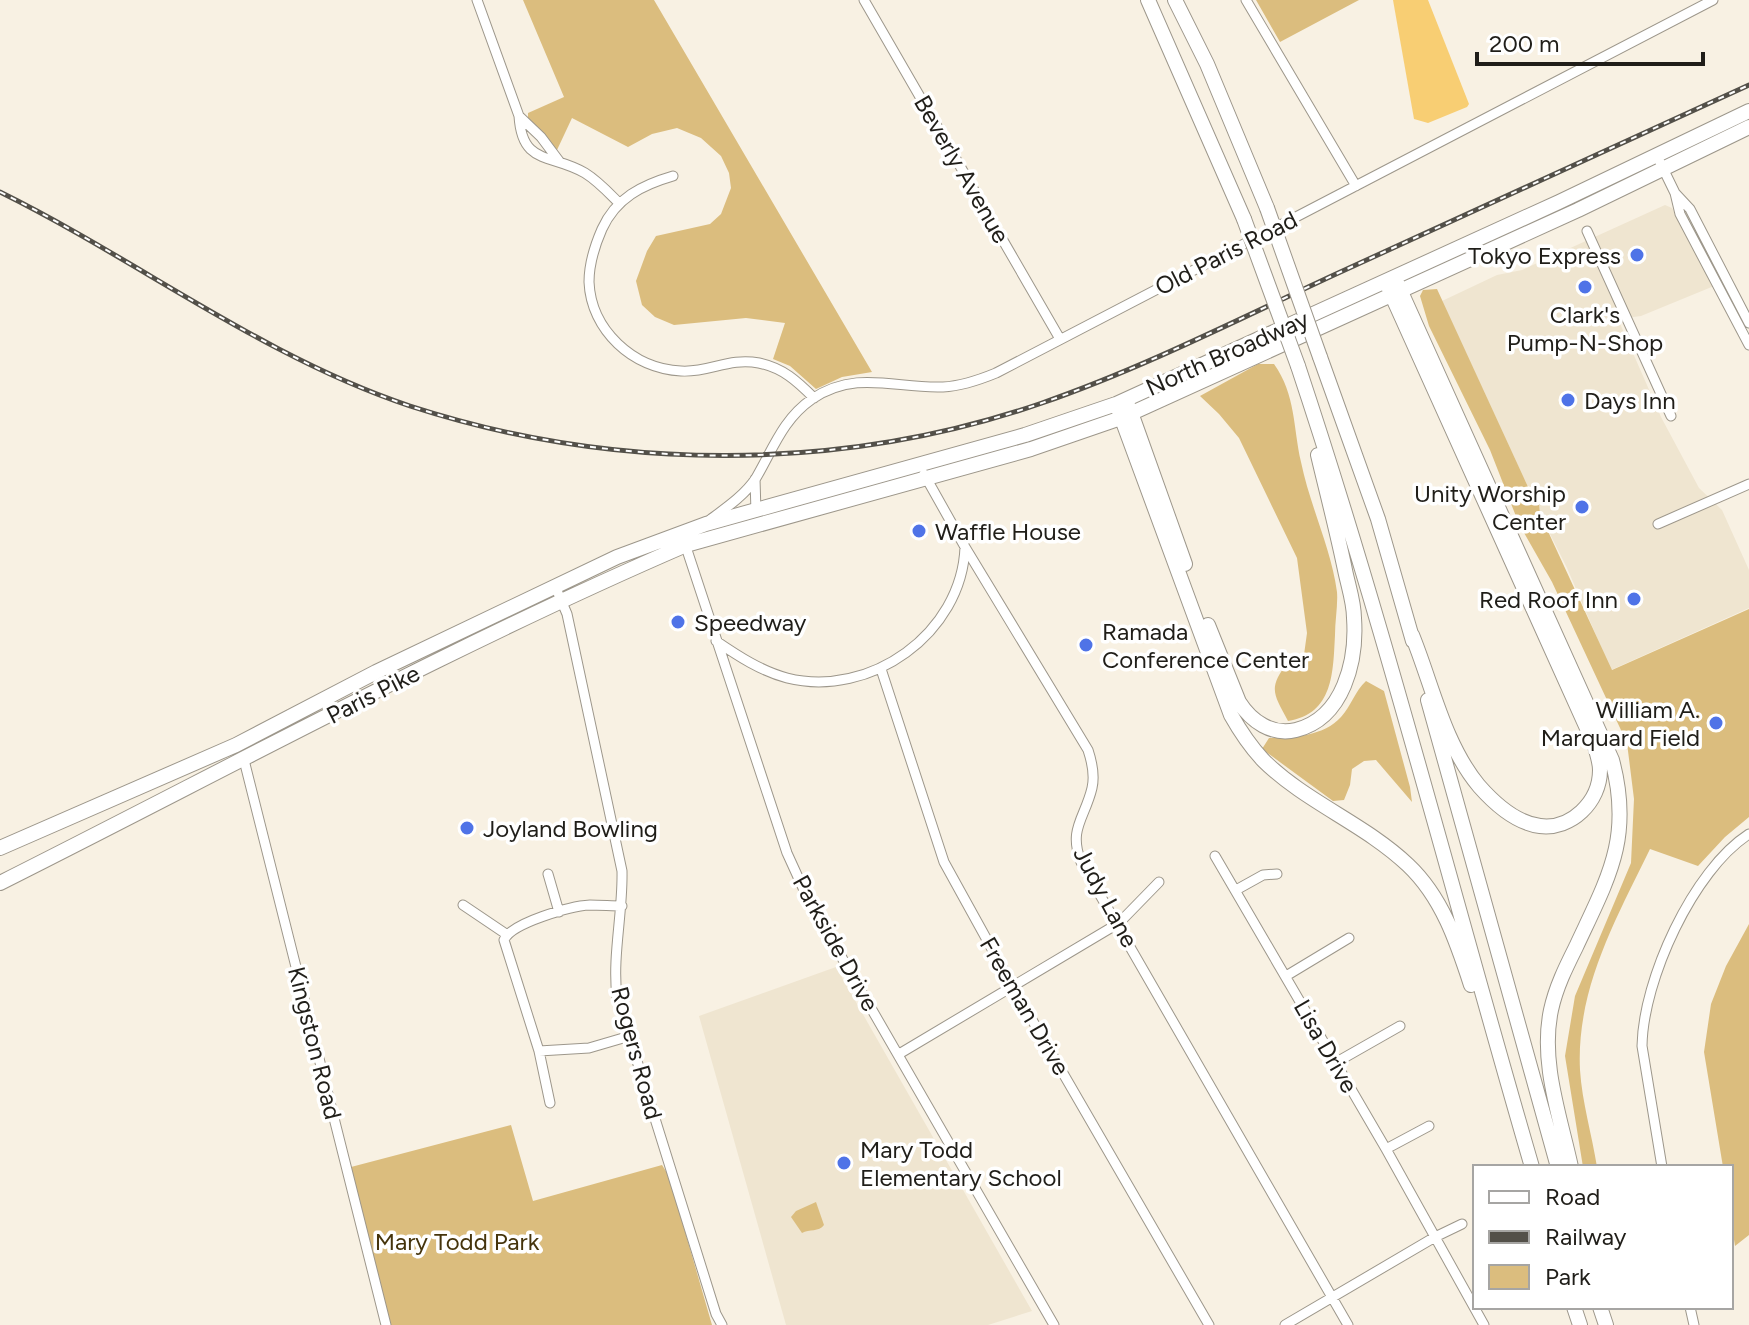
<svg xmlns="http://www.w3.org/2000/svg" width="1749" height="1325" font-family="Figtree,sans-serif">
  <rect width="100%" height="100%" fill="#f8f1e3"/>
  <path fill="#efe5d0" d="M1665,205L1672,208L1714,286L1641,316L1618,319L1661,417L1699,488L1722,510L1749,570V608L1611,670L1567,568L1540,514L1538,494L1527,485L1442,301L1497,275L1522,270Z
    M836,967L1032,1311L988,1325H786L699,1016Z"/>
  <path fill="#dbbd7e" d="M523,0H654L872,372L842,377L816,389L790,366L773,359L785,323L746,318L674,325L655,317L642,305L636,281L647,251L656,236L710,224L721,214L731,188L729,173L721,156L701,138L677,128L652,134L628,147L572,118L557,150L528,119V113L564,97Z
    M1256,0H1359L1280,42Z
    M1437,289L1529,489L1538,493L1540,514L1612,670L1749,609V817L1725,837L1698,866L1650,849C1616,919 1576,989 1580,1070C1582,1102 1592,1135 1597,1167H1583L1565,1056L1575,996L1631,863L1634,799L1627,743L1552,582L1519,524L1490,450L1429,326L1420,296L1423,290Z
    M1258,364H1274C1296,395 1293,427 1301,462C1310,506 1331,548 1337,592C1338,605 1335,621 1335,635C1333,671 1334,714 1288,721C1273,693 1268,688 1288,662H1303L1307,633L1297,558L1239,438L1219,414L1200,396Z
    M1366,681L1384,691L1410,787L1412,802L1376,760L1364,761L1352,769L1350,785L1344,800L1333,801L1262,749L1269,738C1293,738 1324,736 1341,717C1351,706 1355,691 1366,681Z
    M1749,924V1235L1735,1246L1731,1220V1167H1723L1704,1052L1711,1004L1726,966Z
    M511,1125L533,1201L662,1165L669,1176L712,1325H390L351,1167Z
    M816,1202L824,1225C819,1232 809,1229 802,1233L791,1217L796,1211Z"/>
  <path fill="#f8ce73" d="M1393,0H1428L1469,104L1467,107L1428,123L1414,119Z"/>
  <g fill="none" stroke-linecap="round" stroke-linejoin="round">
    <g stroke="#9d978b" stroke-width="11">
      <path id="minor" d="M477,0L519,116C522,166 551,153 585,173C598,181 608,192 619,203
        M864,0L1060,339
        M1246,0L1356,186
        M519,116L541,137L559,161
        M1657,156L1675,193L1680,214L1749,345
        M673,176C642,185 616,198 602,229C595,245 589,263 589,282C591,330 633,369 681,371C709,373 729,357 759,363C783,368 797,381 814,398
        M1676,194L1690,209L1749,323
        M1587,231L1671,416
        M924,474L965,547L1088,750C1092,762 1095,775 1092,788C1085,818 1068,829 1081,862L1348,1325
        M755,479L756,512
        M711,519C726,508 746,494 756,478C773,449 783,419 812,399C857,369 896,389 943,387C962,386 979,380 996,373L1713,0
        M1658,524L1749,484
        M685,544L787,853L808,899L1054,1325
        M555,586L567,614L622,871C623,913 612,956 617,997L716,1314L722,1325
        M716,641C738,656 761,671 787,678C870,699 962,633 965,547
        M881,669L944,862L1013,987L1209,1325
        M244,760L386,1325
        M1215,856L1386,1149L1484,1325
        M548,874L559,912
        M1236,890L1263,875L1277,874
        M463,905L506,934
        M1286,976L1349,938
        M539,1051L589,1048L630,1036
        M899,1054L1119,923L1159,882
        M1335,1063L1400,1026
        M550,1103L539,1051L504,940C511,923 571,906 590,905C601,905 612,906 622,906
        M1386,1149L1429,1126
        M1662,1167L1642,1046C1643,980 1693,870 1749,834
        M1690,1307L1694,1325
        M1285,1325L1435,1237L1462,1224"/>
    </g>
    <g stroke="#9d978b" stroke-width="16">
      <path id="highway" d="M1148,0L1244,219
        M1175,0L1207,64L1267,208
        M1397,283L1612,760C1633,838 1608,878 1576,947C1566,967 1556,987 1551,1010C1540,1062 1560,1116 1571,1167
        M1389,289L1595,746C1597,754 1600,762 1600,770C1600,802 1571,830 1540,826C1516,823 1494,803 1479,786C1444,744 1432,684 1412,635
        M1320,357L1378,519L1413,641
        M1298,366C1386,630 1454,900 1532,1167
        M1129,407L1185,564
        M1119,411L1231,715C1240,731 1250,746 1263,760C1305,802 1365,824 1408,865C1442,897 1457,942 1471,985
        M1208,625L1239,702C1251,721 1272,736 1296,730C1344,718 1357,660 1354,618C1354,602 1348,585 1345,570C1337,531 1327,493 1318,455
        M1428,700L1558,1167
        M0,848L236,745L376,672L617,557L706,524L1025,435L1116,404L1559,202L1749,111
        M0,883C227,769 452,646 686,545L1031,449L1121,418L1578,210L1749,127
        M1574,1307L1580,1325
        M1600,1307L1606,1325"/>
    </g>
    <use href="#minor" stroke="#fff" stroke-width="9"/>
    <use href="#highway" stroke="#fff" stroke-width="14"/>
    <g stroke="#535049" stroke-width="5">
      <path id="rail" d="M0,192C138,260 263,357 410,406C613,472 840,473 1042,403C1143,368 1239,319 1336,274C1474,211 1611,148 1749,85"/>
    </g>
    <use href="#rail" stroke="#fff" stroke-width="2" stroke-dasharray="6" stroke-linecap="butt"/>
    <g stroke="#9d978b" stroke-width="16" stroke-linecap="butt">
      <path id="highway-bridge" d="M1267,208L1320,357
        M1244,219L1298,366"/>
    </g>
    <use href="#highway-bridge" stroke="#fff" stroke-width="14"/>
  </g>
  <g fill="#4f73e7" stroke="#fff" stroke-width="3">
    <circle cx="1637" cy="255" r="8"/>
    <circle cx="1585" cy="287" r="8"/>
    <circle cx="1568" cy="400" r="8"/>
    <circle cx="1582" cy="507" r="8"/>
    <circle cx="919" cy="531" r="8"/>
    <circle cx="1634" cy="599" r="8"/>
    <circle cx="678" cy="622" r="8"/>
    <circle cx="1086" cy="645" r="8"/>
    <circle cx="1716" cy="723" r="8"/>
    <circle cx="467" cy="828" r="8"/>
    <circle cx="844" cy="1163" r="8"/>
  </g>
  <g text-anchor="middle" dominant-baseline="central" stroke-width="7" stroke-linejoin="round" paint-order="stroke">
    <g font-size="24" fill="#201e19" stroke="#fff">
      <text transform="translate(962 169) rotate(60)">Beverly Avenue</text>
      <text transform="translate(1226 253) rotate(-27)">Old Paris Road</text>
      <text transform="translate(1227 353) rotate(-24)">North Broadway</text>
      <text transform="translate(373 694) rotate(-27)">Paris Pike</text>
      <text transform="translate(1106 897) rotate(62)">Judy Lane</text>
      <text transform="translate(836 943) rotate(61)">Parkside Drive</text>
      <text transform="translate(1025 1006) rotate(60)">Freeman Drive</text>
      <text transform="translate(315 1043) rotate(76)">Kingston Road</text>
      <text transform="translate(1326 1046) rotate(60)">Lisa Drive</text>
      <text transform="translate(637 1053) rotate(75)">Rogers Road</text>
    </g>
    <g font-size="24" fill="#201e19" stroke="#fff" text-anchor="start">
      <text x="1621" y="255" text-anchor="end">Tokyo Express</text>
      <text x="1585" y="314" text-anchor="middle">Clark's<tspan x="1585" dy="28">Pump-N-Shop</tspan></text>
      <text x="1584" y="400">Days Inn</text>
      <text x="1566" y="493" text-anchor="end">Unity Worship<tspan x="1566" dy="28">Center</tspan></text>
      <text x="935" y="531">Waffle House</text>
      <text x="1618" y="599" text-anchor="end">Red Roof Inn</text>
      <text x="694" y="622">Speedway</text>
      <text x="1102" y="631">Ramada<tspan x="1102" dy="28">Conference Center</tspan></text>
      <text x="1700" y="709" text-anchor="end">William A.<tspan x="1700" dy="28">Marquard Field</tspan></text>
      <text x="483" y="828">Joyland Bowling</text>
      <text x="860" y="1149">Mary Todd<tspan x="860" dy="28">Elementary School</tspan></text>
    </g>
    <g font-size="24" fill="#45340c" stroke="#fff">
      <text x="457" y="1241">Mary Todd Park</text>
    </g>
  </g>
  <rect x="1473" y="1165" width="260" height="144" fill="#ffffff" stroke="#a6a5a3" stroke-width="2"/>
  <rect x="1489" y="1191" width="40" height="12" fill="#ffffff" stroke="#a6a5a3" stroke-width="2"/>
  <text x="1545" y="1205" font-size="24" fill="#201e19">Road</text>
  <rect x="1489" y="1231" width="40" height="12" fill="#535049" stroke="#a6a5a3" stroke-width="2"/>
  <text x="1545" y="1245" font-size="24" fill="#201e19">Railway</text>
  <rect x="1489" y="1265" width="40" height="24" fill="#dbbd7e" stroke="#a6a5a3" stroke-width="2"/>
  <text x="1545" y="1285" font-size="24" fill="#201e19">Park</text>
  <path d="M1477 52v12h226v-12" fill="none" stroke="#201e19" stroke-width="4"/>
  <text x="1489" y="52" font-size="24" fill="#201e19" stroke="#ffffff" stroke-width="6" paint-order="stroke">200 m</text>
</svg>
